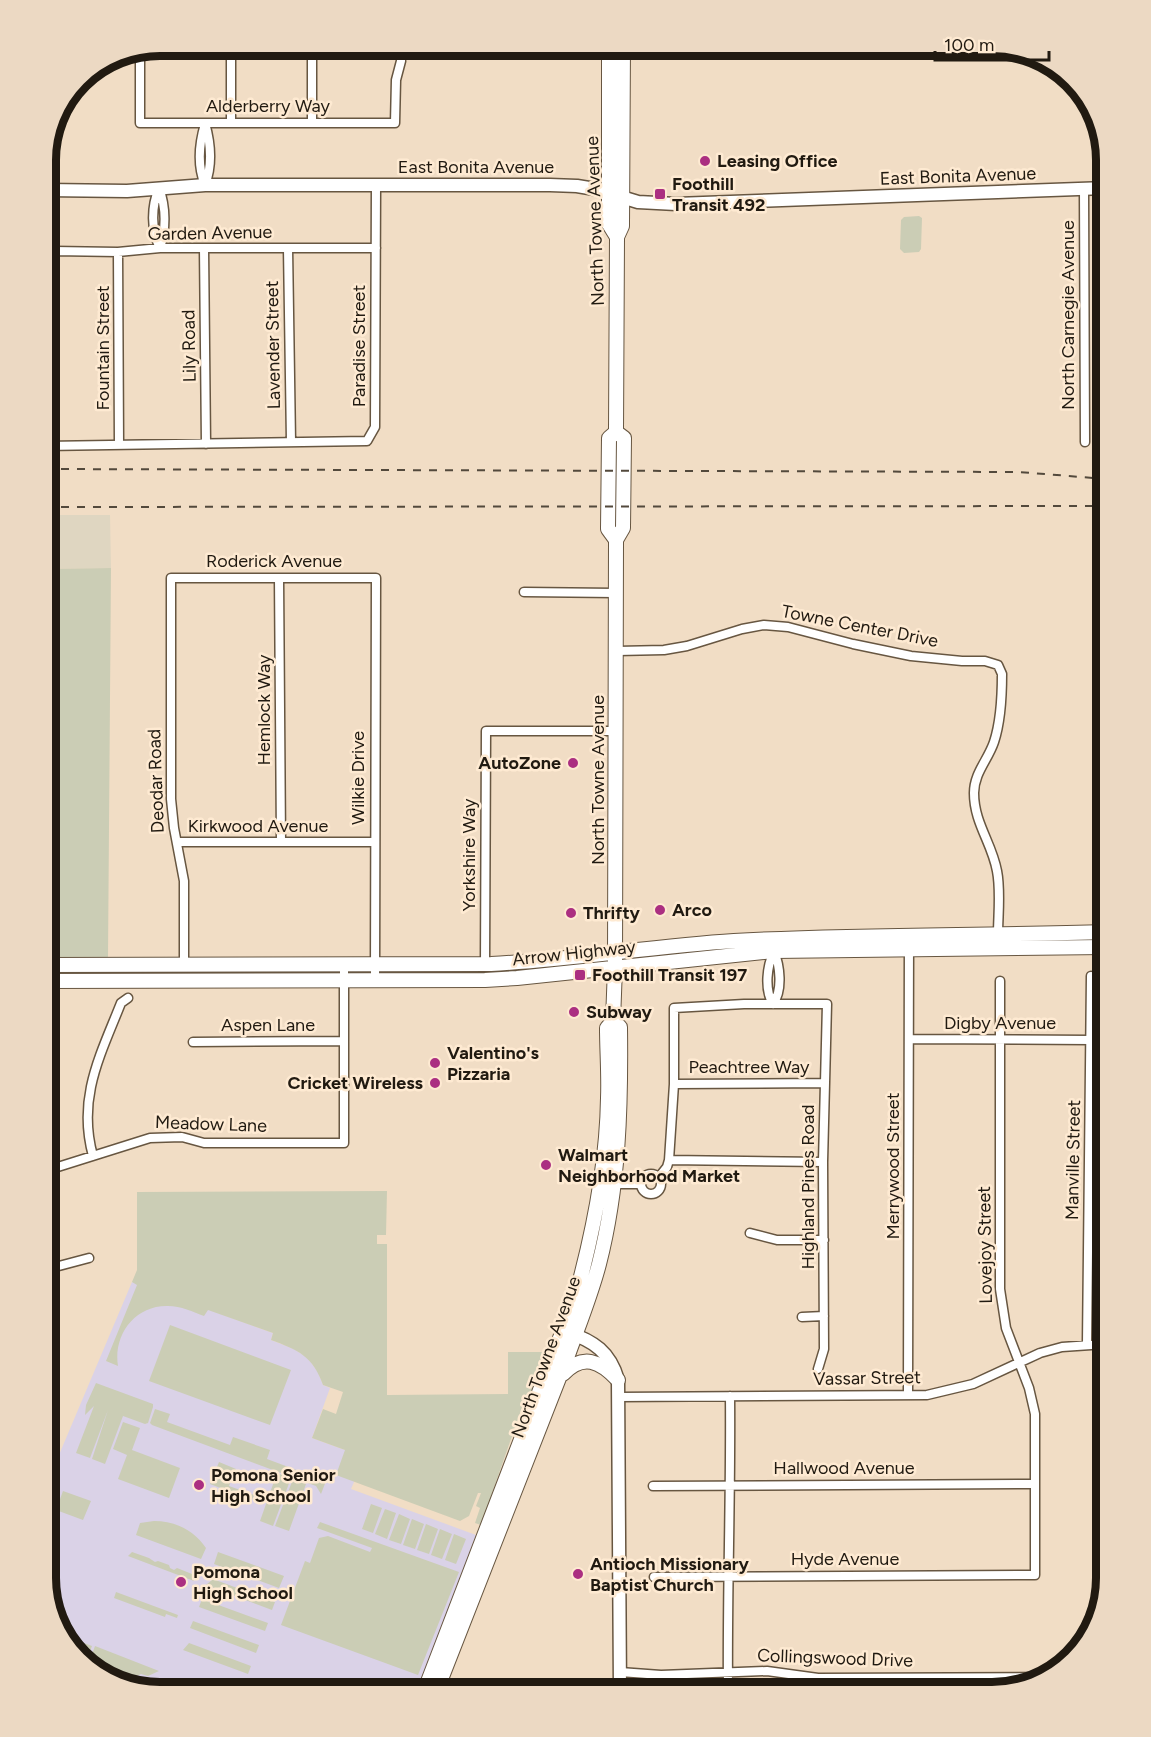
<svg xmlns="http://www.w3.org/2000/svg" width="1151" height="1737" font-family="Figtree,sans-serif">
  <rect width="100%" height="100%" fill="#f1ddc5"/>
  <path fill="#dfd6c1" d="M45,515H110L111,568L45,569Z"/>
  <path fill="#dad2e7" d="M132,1282L273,1333L271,1340L294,1349L308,1358L318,1372L323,1385L330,1388L312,1438L345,1450L354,1482L351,1489L476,1535L418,1692H152L96,1673L60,1634L45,1577V1488Z"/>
  <path fill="#cbcdb5" d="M919,216L922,218L921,249L919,252L904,253L900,249L901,220L904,217Z
    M111,568L108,958H45V569Z
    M387,1191L386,1235H377V1244H387V1395L508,1394V1352H549L531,1395L526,1396L481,1525L475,1523L480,1508L476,1506L481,1493H478L469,1516L460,1521L336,1475L345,1450L312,1438L323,1409L336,1414L343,1392L323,1385C313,1356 298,1350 271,1340L273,1333L208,1310L204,1316C193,1312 181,1306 168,1306C135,1305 113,1335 118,1366L106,1361L137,1285L132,1282L137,1270V1192Z
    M170,1325L291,1370L270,1425L149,1381Z
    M96,1383L153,1404V1407L148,1423L145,1424L123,1416L114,1440L107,1438L114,1440L105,1464L92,1459L108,1410L90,1458L76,1453L94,1406L85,1415L86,1405Z
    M155,1409L170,1414L167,1422L230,1445L233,1437L270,1450L267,1459L326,1481L321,1494L316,1486L152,1425L150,1423Z
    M123,1422L140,1428L132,1450L180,1468L169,1498L118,1479L127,1455L113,1449Z
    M219,1462L236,1469L229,1486L254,1495L252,1500L210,1484Z
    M277,1473L291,1478L273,1526L260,1521Z
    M293,1479L306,1484L289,1531L275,1526Z
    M63,1491L91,1501L83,1520L56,1510Z
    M371,1504L382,1508L373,1533L362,1529Z
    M385,1509L396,1513L387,1539L375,1534Z
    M399,1514L410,1519L401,1544L389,1540Z
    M412,1519L424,1524L415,1549L403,1545Z
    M154,1521C175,1521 194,1530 206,1548L201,1559L136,1535L140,1523Z
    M320,1522L459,1572L418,1675L281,1625L305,1561L310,1563L319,1538L328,1536L370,1552L372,1548L317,1528Z
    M426,1524L438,1529L429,1554L417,1550Z
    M440,1529L452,1534L442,1559L431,1555Z
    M454,1534L466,1539L456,1564L445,1560Z
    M132,1552L149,1558L155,1562L158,1561L169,1565L170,1568L174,1570L177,1568L192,1574L194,1581L128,1556Z
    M218,1552L284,1576L279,1588L214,1564Z
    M213,1579L275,1602L272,1610L206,1585Z
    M116,1592L178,1615L177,1618L166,1614L165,1617L114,1598Z
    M202,1599L268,1623L265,1631L199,1607Z
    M193,1621L259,1645L256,1653L190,1628Z
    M60,1634L92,1646L87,1659L82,1657Z
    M189,1643L251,1666L248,1674L183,1650Z
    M95,1646L159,1671L148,1676L141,1674L135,1677L90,1660Z"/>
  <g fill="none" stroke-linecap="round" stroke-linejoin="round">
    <g stroke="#675641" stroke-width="11">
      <path id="street" d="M140,49V123H395L396,80L401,61
        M205,123C211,144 213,164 205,185
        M231,123V45
        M312,123V45
        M205,124C199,144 197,165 205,185
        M159,188C166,207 166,229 160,248C151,230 151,207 159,188Z
        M1084,189L1085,442
        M204,248L206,444
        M288,248L291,442
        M118,252L119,444
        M45,253L54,251L118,252L160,248H376
        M45,446L367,441L375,427L376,185
        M279,578L281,842
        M524,592L616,593
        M617,651L664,650L687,646L742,629L764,625L788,627L853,644L911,656L962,661H985L998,665L1002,674C1002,695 1001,721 994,742C988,760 974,773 974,793C974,823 992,843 997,871C1001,891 998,915 998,935
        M177,842H375
        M774,951C780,966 783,990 773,1004C764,989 767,966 774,951Z
        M184,965V881L174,828L171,799V578H376L375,979
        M485,967L486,731H616
        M910,1039L1091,1040
        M193,1042L344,1041
        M674,1084L824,1083
        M93,1156C77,1098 100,1056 121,1003L128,998
        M669,1160L674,1084V1008L744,1004H827L823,1162L824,1349L818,1369
        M45,1171L150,1138L182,1137L204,1143H344V964
        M641 1184a10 10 0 1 1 20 0a10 10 0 1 1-20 0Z
        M659,1177L667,1167L669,1160L823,1162
        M611,1184H640
        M750,1233L777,1240H824
        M45,1297L55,1267L89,1258
        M802,1317L824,1316
        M1087,1344L1091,976
        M45,1355L48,1356
        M908,1395L909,936
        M619,1397L927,1395L973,1384L1040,1353L1062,1347L1106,1344
        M653,1486L1035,1484
        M654,1577L1035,1575V1414L1029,1388L1006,1328L1000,1289V981
        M620,1672L661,1675L767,1671L818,1678L1049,1677
        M728,1692C727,1593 731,1495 730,1396"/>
    </g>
    <g stroke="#675641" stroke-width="15">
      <path id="secondary" d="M45,190L127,191L205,185H550L577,186L595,189L638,202L676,204L1106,188
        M567,1332C594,1341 610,1352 618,1380L620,1692"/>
    </g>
    <g stroke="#675641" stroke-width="16">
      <path id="primary" d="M609,45V224L617,237L616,432L609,438L608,529L616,540
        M617,237L622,226L623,45
        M45,965L491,964C572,960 653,946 734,941C858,934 982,936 1106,932
        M45,981L485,980L517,978L774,951L1106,947
        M563,1374C583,1353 600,1361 618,1380
        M424,1692L575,1299C593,1234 607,1166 608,1098C609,1075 607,1051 607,1028L613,1021L615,967L616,540L623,528L624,438L616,432
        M436,1692L568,1355C579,1324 591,1295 599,1264C619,1186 621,1106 620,1027L613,1021"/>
    </g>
    <use href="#street" stroke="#fff" stroke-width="8"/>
    <use href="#secondary" stroke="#fff" stroke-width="12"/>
    <use href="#primary" stroke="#fff" stroke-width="14"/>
    <path stroke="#53493c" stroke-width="2" stroke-dasharray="8 8" stroke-linecap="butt" d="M45,469L1019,472L1106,479
      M45,507L1106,506"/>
  </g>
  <g fill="#ab2f81" stroke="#feead2" stroke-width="2">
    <circle cx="705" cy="161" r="6"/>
    <rect x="654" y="188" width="12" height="12" rx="3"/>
    <circle cx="573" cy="763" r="6"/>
    <circle cx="660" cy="910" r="6"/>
    <circle cx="571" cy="913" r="6"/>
    <rect x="574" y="969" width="12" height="12" rx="3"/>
    <circle cx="574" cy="1012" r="6"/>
    <circle cx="435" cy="1063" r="6"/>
    <circle cx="435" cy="1083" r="6"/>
    <circle cx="546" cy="1165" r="6"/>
    <circle cx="199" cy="1485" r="6"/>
    <circle cx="578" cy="1574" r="6"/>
    <circle cx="181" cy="1582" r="6"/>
  </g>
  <g text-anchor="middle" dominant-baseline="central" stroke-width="5" stroke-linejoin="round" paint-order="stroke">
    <g font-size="18" fill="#211a11" stroke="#feead2">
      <text x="268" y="106">Alderberry Way</text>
      <text x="476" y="167">East Bonita Avenue</text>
      <text transform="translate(958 176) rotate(-2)">East Bonita Avenue</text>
      <text transform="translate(595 221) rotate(-92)">North Towne Avenue</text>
      <text transform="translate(210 233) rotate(-1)">Garden Avenue</text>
      <text transform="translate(1068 315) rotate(-90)">North Carnegie Avenue</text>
      <text transform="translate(273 345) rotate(-91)">Lavender Street</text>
      <text transform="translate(189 346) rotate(-91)">Lily Road</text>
      <text transform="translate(359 346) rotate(-90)">Paradise Street</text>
      <text transform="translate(103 348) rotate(-90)">Fountain Street</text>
      <text x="274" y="561">Roderick Avenue</text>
      <text transform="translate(860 626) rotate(11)">Towne Center Drive</text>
      <text transform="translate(264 710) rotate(-90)">Hemlock Way</text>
      <text transform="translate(358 778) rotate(-90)">Wilkie Drive</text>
      <text transform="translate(598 780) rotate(-90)">North Towne Avenue</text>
      <text transform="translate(156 781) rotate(-92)">Deodar Road</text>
      <text x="258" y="826">Kirkwood Avenue</text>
      <text transform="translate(469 855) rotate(-90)">Yorkshire Way</text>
      <text transform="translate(574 953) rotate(-6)">Arrow Highway</text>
      <text x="1000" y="1023">Digby Avenue</text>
      <text x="268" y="1025">Aspen Lane</text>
      <text x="749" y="1067">Peachtree Way</text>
      <text transform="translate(211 1124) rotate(2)">Meadow Lane</text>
      <text transform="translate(1073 1160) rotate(-89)">Manville Street</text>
      <text transform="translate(893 1166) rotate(-90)">Merrywood Street</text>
      <text transform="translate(808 1187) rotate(-90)">Highland Pines Road</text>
      <text transform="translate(985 1245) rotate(-91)">Lovejoy Street</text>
      <text transform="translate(546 1357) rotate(-70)">North Towne Avenue</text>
      <text transform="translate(867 1378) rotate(-1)">Vassar Street</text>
      <text x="844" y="1468">Hallwood Avenue</text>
      <text x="845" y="1559">Hyde Avenue</text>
      <text transform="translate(835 1658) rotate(2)">Collingswood Drive</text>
    </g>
    <g font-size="18" font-weight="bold" fill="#211a11" stroke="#feead2" text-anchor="start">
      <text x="717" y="161">Leasing Office</text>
      <text x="672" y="184">Foothill<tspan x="672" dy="21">Transit 492</tspan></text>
      <text x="561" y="763" text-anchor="end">AutoZone</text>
      <text x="672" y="910">Arco</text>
      <text x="583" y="913">Thrifty</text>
      <text x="592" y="975">Foothill Transit 197</text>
      <text x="586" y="1012">Subway</text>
      <text x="447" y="1053">Valentino's<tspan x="447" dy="21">Pizzaria</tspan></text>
      <text x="423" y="1083" text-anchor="end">Cricket Wireless</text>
      <text x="558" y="1155">Walmart<tspan x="558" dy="21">Neighborhood Market</tspan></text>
      <text x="211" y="1475">Pomona Senior<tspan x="211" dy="21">High School</tspan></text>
      <text x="590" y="1564">Antioch Missionary<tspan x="590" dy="21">Baptist Church</tspan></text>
      <text x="193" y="1572">Pomona<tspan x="193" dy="21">High School</tspan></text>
    </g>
  </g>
  <path d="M0 0H1151V1737H0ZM160 56H992A104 104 0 0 1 1096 160V1578A104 104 0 0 1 992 1682H160A104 104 0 0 1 56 1578V160A104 104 0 0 1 160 56Z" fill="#ecd9c3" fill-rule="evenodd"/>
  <path fill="none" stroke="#211a11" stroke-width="8" d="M160 56H992A104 104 0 0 1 1096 160V1578A104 104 0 0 1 992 1682H160A104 104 0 0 1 56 1578V160A104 104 0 0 1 160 56Z"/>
  <path d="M935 51v9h114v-9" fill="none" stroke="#211a11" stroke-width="3"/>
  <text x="944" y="51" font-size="18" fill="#211a11" stroke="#feead2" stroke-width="4.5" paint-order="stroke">100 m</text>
</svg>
